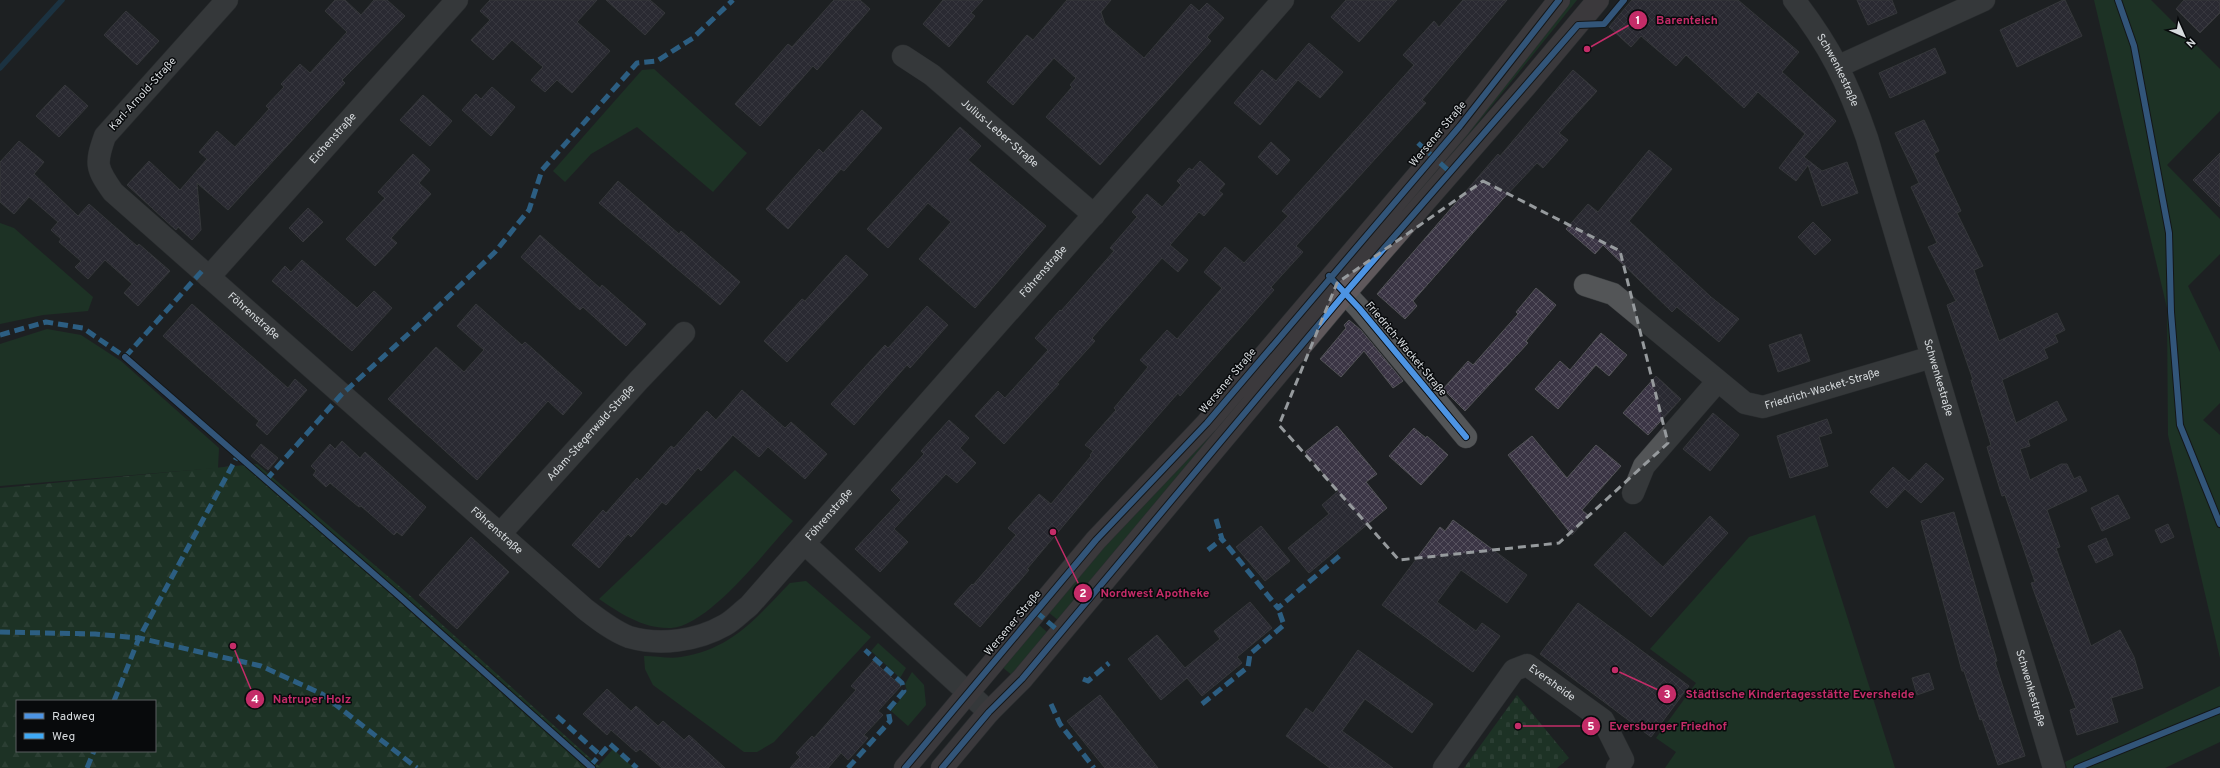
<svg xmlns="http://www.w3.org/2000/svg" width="2220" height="768" font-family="Overpass,sans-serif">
  <defs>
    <pattern id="forest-firs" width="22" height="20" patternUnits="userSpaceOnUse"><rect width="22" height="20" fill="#1d4828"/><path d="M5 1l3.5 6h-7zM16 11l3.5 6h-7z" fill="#3d6247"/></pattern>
    <pattern id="cemetery-stones" width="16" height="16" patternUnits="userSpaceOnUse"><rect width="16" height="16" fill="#1d4828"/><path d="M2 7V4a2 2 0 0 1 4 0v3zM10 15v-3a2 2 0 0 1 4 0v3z" fill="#3d6247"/></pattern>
    <pattern id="building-cross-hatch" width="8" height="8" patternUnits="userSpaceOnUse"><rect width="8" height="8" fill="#3b3545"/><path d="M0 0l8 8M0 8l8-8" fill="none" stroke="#57525f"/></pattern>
  </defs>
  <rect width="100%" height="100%" fill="#1e2023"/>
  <path fill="#1d4828" d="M1570,0H1577L1448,160L1445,157Z
    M2094,0H2151L2220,69V111L2167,165L2220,219V254L2188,286L2220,352V403L2203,420L2220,435V658L2168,435L2167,308Z
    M654,69L747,153L713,192L637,127L591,154L565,182L553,171L642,70Z
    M0,223L14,228L93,297L88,311L43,315L0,324Z
    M1312,318L1059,621L1047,611L1108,540Z
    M47,329L81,335L121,361L219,448L218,468L0,486V344Z
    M735,470L793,521C766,550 710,625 671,628C643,629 620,613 599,599Z
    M1815,515L1895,768H1665L1676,752L1656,738L1696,683L1650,649L1749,537Z
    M806,581L871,637L774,742L757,752H744L653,685L645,669L644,656C656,656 670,659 681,657C732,649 756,618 790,583Z
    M1037,623L1048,633L1013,676L1001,666Z
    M878,643L906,668L900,678L871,651Z
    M912,672L924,685L926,705L908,726L891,711L907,691L905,684Z
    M2220,686V742L2165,768H2067L2065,762Z
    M613,749L634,768H601L598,766Z"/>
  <path fill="url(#forest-firs)" fill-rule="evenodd" d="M257,464L406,592L601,768H0V488ZM17,701H155V751H17Z"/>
  <path fill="url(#cemetery-stones)" d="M1517,695L1569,758L1557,768H1464Z"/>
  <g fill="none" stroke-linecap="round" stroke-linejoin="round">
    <path stroke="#1a4866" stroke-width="5.5" d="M0,68L62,0"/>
  </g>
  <path fill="url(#building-cross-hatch)" stroke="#525356" d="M335,0H345L361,15L374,0H387L405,16L342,80L345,83L228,210L197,183L201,230L192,240L178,227L176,230L127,185L149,161L180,190L207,159L199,152L217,131L235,147L269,109L266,106L284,87L281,84L300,64L310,73L347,32L325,11Z
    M490,0H597L577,22L610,51L572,93L557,80L545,92L531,80L543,67L512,40L493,60L471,40L490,20L480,11Z
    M606,0H650L665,13L645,35Z
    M834,0H860L870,9L817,70L813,66L760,126L735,104L788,44L792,47Z
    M943,0H983L971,13L975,16L949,47L923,24Z
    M1067,0H1111L1101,12L1105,24L1144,58L1191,4L1199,11L1207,3L1224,18L1207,37L1211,41L1100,165L1046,117L1072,87L1070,85L1076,78L1054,58L1013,105L987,82L1027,35L1033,40Z
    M1346,0H1397L1359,42L1331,17Z
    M1463,0H1507L1422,100L1426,103L1296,246L1303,252L1271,287L1274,290L1180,396L1178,393L1100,482L1027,569L1029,570L980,627L954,604L972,584L973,585L1016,535L1008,528L1039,494L1051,504L1091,456L1090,455L1093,451L1085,445L1116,410L1114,408L1148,367L1140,360L1167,330L1177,339L1222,288L1204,272L1225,247L1244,263L1288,216L1282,211L1414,65L1403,55L1434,21L1439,27Z
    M1632,0H1738L1799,52L1782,72L1836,121L1804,157L1822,171L1847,162L1858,193L1822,206L1808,165L1796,181L1779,168L1805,134L1758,92L1744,108L1686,55L1676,66L1641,36L1631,47L1609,27Z
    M1857,0H1892L1897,13L1868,25Z
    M2063,0H2065L2082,36L2017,67L2000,30Z
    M2184,0H2220V13L2200,33L2176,9Z
    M126,11L159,41L137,65L104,35Z
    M1309,43L1343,72L1320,98L1298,80L1260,125L1234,103L1262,70L1276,81Z
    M1935,48L1946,73L1890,98L1879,73Z
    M1573,70L1597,91L1559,133L1568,140L1543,168L1537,163L1502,200L1413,301L1417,306L1405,319L1377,294L1498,154L1500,156Z
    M65,85L88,106L59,137L36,116Z
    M492,87L515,107L491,136L462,110L476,94L481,99Z
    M423,95L452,121L430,146L400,120Z
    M862,110L882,128L844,171L841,169L788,229L766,209L819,149L823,153Z
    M1924,120L1939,151L1934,154L1961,211L1957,213L1983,266L1974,270L1999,341L2057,313L2065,330L2055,335L2058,342L2044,349L2048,358L2002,380L2016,423L2057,401L2067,420L2028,440L2030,446L2020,449L2030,480L2061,464H2067L2074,479L2080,476L2087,491L2047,510L2060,547L2056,548L2091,646L2120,630L2134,657L2143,688L2111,698L2118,722L2077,735L2070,710L2076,708L2031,583L2035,582L2005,495L2002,496L1987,447L1991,445L1971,380H1973L1947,305L1956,301L1928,247L1937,243L1911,187L1919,183L1895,133Z
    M960,127L981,146L968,160L1046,226L975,308L919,259L951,222L928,203L888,248L867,229Z
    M19,141L44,162L34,174L78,216L89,204L137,246L139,244L170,271L138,306L124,293L132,284L105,260L88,279L75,267L81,261L59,242L61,239L51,230L58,222L29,197L14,214L0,202V162Z
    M1271,142L1290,160L1277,175L1258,157Z
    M1649,150L1672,169L1629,221L1711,297L1739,319L1719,342L1677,307L1672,312L1603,245L1595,254L1566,229L1588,204L1598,212Z
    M2220,153V207L2193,180Z
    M413,154L430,170L419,183L431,194L391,238L397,243L375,266L346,239L385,198L378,192Z
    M1200,161L1225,184L1219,191L1223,194L1204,216L1199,212L1170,245L1188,260L1178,272L1162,258L1092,338L1095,341L1057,383L1059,384L1004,444L975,416L998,391L1005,398L1048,350L1035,338L1060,310L1061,311L1114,251L1110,248L1137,217L1132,212L1147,194L1162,207L1181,185L1177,181L1189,168L1192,170Z
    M618,181L679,234L681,231L740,282L720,305L599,203Z
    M308,208L323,222L303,242L289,228Z
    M1813,222L1831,240L1815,255L1798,237Z
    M540,235L600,288L602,285L646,324L626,346L583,307L580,310L521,257Z
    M846,255L868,275L787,362L764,341L802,299L805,301Z
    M302,260L357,308L374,291L392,308L352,351L272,281L285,266L291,272Z
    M1536,288L1556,305L1526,341L1528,343L1465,411L1443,389L1468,361L1473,365L1518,314L1516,312Z
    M192,304L288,388L295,379L307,390L267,435L256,425L259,421L163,336Z
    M476,304L522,345L525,342L582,393L563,415L548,401L477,480L388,399L436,347L464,372L484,350L457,326Z
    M927,306L948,325L910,368L907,365L854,425L831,404L885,345L888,348Z
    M1349,320L1361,330L1403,381L1393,388L1364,351L1341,377L1320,359L1346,328L1344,325Z
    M1601,333L1627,355L1609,376L1596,365L1558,409L1535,389L1560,361L1570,370Z
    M1801,334L1810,361L1778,372L1769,345Z
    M1656,376L1681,399L1648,435L1623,413Z
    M742,390L785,428L791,422L827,454L805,479L768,447L759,457L733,435L701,471L698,468L666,505L662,502L631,537L628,534L599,568L572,545L603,510L606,513L637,478L640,481L671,446L674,448L707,411L716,420Z
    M1713,413L1739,435L1710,471L1683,449Z
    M1827,419L1832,433L1819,437L1828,466L1790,478L1777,436Z
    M949,420L969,438L960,448L976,463L957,483L946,474L894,529L908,542L880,572L855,549L901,500L891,490L924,454L921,451Z
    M1337,426L1377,474L1366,482L1387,508L1309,573L1288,548L1329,514L1322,505L1338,491L1305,452Z
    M1414,428L1426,438L1427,436L1448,455L1421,485L1389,456Z
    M1532,436L1567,478L1596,445L1621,466L1582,510L1589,516L1572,535L1508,455Z
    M342,441L360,458L365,452L426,507L402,536L397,532L394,535L361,506L359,507L330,483L326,487L313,475L316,471L311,466L330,444L335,449Z
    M261,444L278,458L268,470L251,456Z
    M1926,463L1944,479L1921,503L1905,489L1887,508L1870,492L1893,467L1909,481Z
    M2118,495L2130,518L2102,531L2091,508Z
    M1954,512L1997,661L1995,662L2025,756L1998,765L1982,719L1980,720L1964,671H1962L1921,521Z
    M1710,516L1728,533L1651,617L1594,565L1625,532L1663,567Z
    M1453,520L1527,575L1507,603L1461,570L1437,602L1476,631L1482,623L1500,636L1473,672L1382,605L1440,527L1445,531Z
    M2168,524L2174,537L2161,543L2155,530Z
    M1261,526L1290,561L1265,581L1236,547Z
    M471,537L509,572L457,629L419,595Z
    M2106,538L2113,555L2096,563L2088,546Z
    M1250,602L1272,628L1237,657L1242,663L1202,696L1187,678L1161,700L1128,659L1157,635L1185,668L1220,639L1214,631Z
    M1578,603L1689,686L1651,737L1540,654Z
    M1358,650L1433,704L1412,733L1365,699L1342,731L1393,768H1330L1286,736L1306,708L1313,713Z
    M873,661L901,686L878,711L883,715L864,735L868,738L848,760L841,753L828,768H790L800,757L796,753L812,736L814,738L856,690L851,686Z
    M1929,673L1934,689L1917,695L1912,678Z
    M607,689L631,711L636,706L658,726L663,721L684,740L689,735L725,768H662L640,749L636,752L611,730L607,735L583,714Z
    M1100,695L1158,768H1105L1067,721Z"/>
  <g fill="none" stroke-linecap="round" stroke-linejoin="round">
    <g stroke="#393c3e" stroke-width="23">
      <g id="minor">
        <path id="s1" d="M227,0L105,136C95,164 96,168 113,192L585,609C598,619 613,631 629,637C660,646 697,641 725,625C734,620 741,612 749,606L1283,0"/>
        <path id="s2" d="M1794,0C1830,46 1848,83 1867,138L2054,768"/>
        <path id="s3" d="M903,56L932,75L1094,215"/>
        <path d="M1839,66L1984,0"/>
        <path id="s4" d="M209,277L457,0"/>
        <path d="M1332,279L1359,308L1466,437"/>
        <path id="s5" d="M1585,285L1613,294L1745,403L1763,407L1932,357"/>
        <path d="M1633,493L1644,466L1717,382"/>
        <path id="s6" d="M500,534L639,380L684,333"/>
        <path d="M805,544L989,712"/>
        <path id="s7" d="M1444,768L1514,670L1527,665L1603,720L1623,760L1617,768"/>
      </g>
    </g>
    <g stroke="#393c3e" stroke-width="23">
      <path id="major" d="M905,768L1096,540L1207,423L1460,126L1559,0
        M942,768L989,712L1022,679L1346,292L1525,87L1598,0"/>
    </g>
    <use href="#minor" stroke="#535557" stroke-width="22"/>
    <use href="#major" stroke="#5f585b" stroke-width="22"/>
    <path stroke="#3fa9f5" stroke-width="5" stroke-dasharray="10 5" stroke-linecap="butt" d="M1418,143L1451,173
      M0,335L46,322L83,328L128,359
      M125,357L202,271
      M266,480L341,395L425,319L495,252L529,210L542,170L637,63L657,61L693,38L733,0
      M1216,519L1222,539L1278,608L1343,553
      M1208,550L1222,539
      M1036,612L1061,633
      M0,632L95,634L139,638L261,666L322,694L417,768
      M1083,679L1088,681L1109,663
      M114,701L139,638L238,455
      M1051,704L1060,724L1094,768
      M1202,704L1248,667L1250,654L1284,625L1278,608
      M557,716L600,755
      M590,766L610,744L637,768
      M87,768L94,751
      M848,768L890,721L888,710L904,691L902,683L865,650"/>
    <g stroke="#080a0c" stroke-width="8">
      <path id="cycleway" d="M2118,0L2134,46L2169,233L2171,312L2180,425L2220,524
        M1329,276L1359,308L1466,437
        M125,357L399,596L592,768
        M905,768L1096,540L1207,423L1460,126L1559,0
        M942,768L989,712L1022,679L1346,292L1578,25L1604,24L1624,0
        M2077,768L2220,710"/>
    </g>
    <use href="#cycleway" stroke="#4d94e3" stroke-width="6"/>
  </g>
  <path d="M0 0H2220V768H0ZM1483,181L1620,251L1668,443L1559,543L1399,560L1279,425L1337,283Z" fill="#1e2023" fill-opacity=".55" fill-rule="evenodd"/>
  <path fill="none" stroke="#969a9d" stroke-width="3" stroke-dasharray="8 5" stroke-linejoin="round" d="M1483,181L1620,251L1668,443L1559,543L1399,560L1279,425L1337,283Z"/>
  <g text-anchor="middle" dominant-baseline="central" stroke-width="3" stroke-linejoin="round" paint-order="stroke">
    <g font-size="11" fill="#d7dbde" stroke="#080a0c">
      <text stroke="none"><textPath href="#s2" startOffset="83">Schwenkestraße</textPath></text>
      <text transform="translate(143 94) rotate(-48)">Karl-Arnold-Straße</text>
      <text stroke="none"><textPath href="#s3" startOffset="124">Julius-Leber-Straße</textPath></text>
      <text transform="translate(1438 134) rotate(-50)">Wersener Straße</text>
      <text stroke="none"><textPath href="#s4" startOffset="186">Eichenstraße</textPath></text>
      <text stroke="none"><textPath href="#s1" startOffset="1501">Föhrenstraße</textPath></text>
      <text stroke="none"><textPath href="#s1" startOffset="431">Föhrenstraße</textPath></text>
      <text transform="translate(1406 349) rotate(50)">Friedrich-Wacket-Straße</text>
      <text stroke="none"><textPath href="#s2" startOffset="407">Schwenkestraße</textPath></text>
      <text transform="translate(1228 381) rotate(-50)">Wersener Straße</text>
      <text stroke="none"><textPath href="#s5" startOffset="281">Friedrich-Wacket-Straße</textPath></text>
      <text stroke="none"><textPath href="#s6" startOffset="136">Adam-Stegerwald-Straße</textPath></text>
      <text stroke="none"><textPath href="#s1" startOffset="1177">Föhrenstraße</textPath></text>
      <text stroke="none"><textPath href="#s1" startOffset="755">Föhrenstraße</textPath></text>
      <text transform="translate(1013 623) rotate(-50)">Wersener Straße</text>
      <text stroke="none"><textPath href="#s7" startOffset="165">Eversheide</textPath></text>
      <text stroke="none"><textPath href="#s2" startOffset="731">Schwenkestraße</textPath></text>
    </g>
  </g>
  <path fill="none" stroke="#c42c68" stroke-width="1.5" d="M1587 49L1638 20M1053 532L1083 593M1615 670L1667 694M233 646L255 699M1518 726L1591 726"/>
  <g fill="#c42c68" stroke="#080a0c" stroke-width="1.5">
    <circle cx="1587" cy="49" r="4"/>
    <circle cx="1053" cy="532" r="4"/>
    <circle cx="1615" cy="670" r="4"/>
    <circle cx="233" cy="646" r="4"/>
    <circle cx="1518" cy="726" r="4"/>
    <circle cx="1638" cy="20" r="10"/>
    <circle cx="1083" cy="593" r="10"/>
    <circle cx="1667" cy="694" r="10"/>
    <circle cx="255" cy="699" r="10"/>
    <circle cx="1591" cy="726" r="10"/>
  </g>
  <g font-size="12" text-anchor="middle" font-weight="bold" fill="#fff">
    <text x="1638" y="24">1</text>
    <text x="1083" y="597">2</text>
    <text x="1667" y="698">3</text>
    <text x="255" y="703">4</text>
    <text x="1591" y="730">5</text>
  </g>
  <g font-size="12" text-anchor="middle" font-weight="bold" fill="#c42c68" stroke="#080a0c" stroke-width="3" stroke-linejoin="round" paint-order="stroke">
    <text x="1687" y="24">Barenteich</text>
    <text x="1155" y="597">Nordwest Apotheke</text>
    <text x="1800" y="698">Städtische Kindertagesstätte Eversheide</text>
    <text x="312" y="703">Natruper Holz</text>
    <text x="1668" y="730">Eversburger Friedhof</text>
  </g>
  <rect x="16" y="700" width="140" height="52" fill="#080a0c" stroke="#5b5e60"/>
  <rect x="24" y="713" width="20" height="6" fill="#4d94e3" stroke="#5b5e60"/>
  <text x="52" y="720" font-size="12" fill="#d7dbde">Radweg</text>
  <rect x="24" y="733" width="20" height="6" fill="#3fa9f5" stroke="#5b5e60"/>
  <text x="52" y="740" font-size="12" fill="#d7dbde">Weg</text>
  <g transform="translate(2184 36) rotate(135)" stroke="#080a0c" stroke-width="3" paint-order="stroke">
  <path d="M0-3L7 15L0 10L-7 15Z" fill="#d7dbde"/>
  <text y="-6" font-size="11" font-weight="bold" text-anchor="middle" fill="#d7dbde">N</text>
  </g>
</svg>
